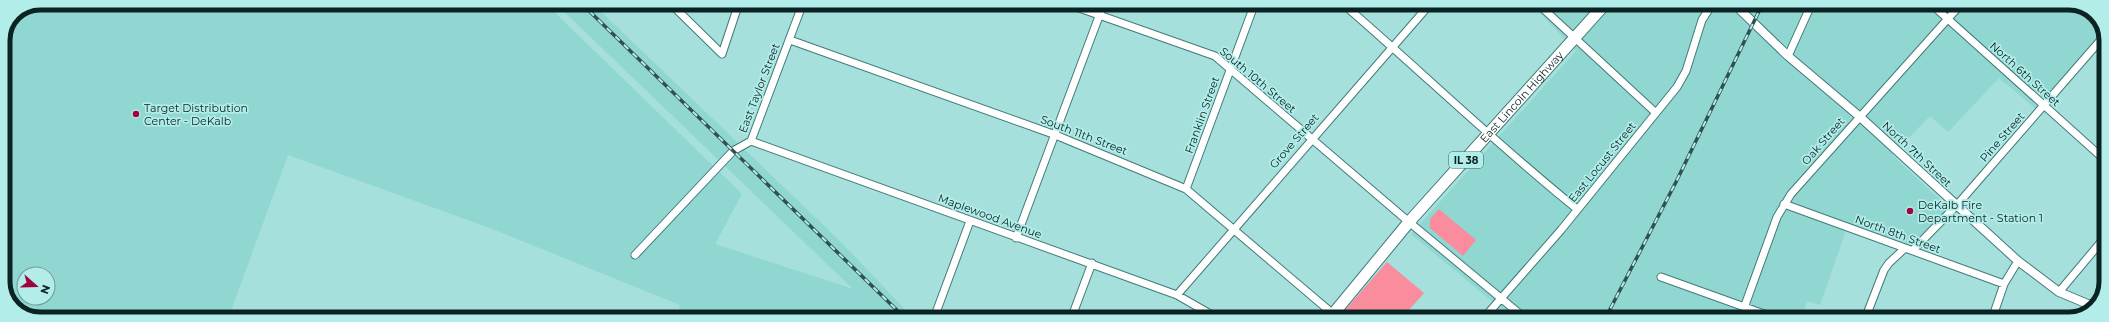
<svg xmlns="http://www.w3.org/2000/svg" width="2109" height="322" font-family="Montserrat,sans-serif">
  <rect width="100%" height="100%" fill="#a5e0dc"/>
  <path fill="#90d6d1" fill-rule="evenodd" d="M40,3H545L742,194L715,244L853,289L555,3H592L840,241L914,319H676L680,305L490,228L288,155L228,319H35L14,308L3,286V40L14,14ZM24,274H48V298H24Z
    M1541,3H2074L2095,14L2104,32L2036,109L1999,78L1948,132L1930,116L1892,155L1948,207L1915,243L1910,246L1848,225L1820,305L1807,301L1801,319H1789L1750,305L1745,319H1479L1493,302L1411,234L1576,51L1536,9Z"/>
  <path fill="#f98d9e" d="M1439,209L1476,240L1463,256L1430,228V219Z
    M1387,262L1424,293L1401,319H1356L1345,310Z"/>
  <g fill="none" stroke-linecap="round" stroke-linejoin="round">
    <g stroke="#417a77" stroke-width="9">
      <path id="minor" d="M670,3L722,54L739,3
        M1065,3L1215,56L1409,222L1526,319
        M1342,3C1421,71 1496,144 1577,209
        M1537,3L1656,113
        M1930,3L2106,161
        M790,40L1053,134L1186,189L1339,319
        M1788,56L1812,3
        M751,141L1177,295L1219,319
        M1186,189L1255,3
        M1784,204L2004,284
        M1016,238L1104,3
        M1913,250L1957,205L2105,35
        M635,255L733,151L751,141L803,3
        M1661,277L1778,319
        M2059,292L2106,236
        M1177,295L1431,3
        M936,319L934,318L970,221
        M1071,319L1092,263
        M1483,319L1561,230L1677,87L1686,71L1702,20L1713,3
        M1740,319L1777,217L1791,194L1962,3
        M1865,319L1884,270L1889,263L1904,249
        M1992,319L2004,284L2018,261"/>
    </g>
    <g stroke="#417a77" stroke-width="10">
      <path id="tertiary" d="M1733,3L1788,56L1859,116L2018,261L2059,292L2095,307"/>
    </g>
    <g stroke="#417a77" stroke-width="13">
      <g id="primary">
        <path id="s1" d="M1329,319L1409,222L1606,3"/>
      </g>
    </g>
    <use href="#minor" stroke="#fff" stroke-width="7"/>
    <use href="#tertiary" stroke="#fff" stroke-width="8"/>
    <use href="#primary" stroke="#fff" stroke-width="11"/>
    <g stroke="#30514f" stroke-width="3.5">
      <path id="rail" d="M581,3L906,319
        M1605,319L1676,182L1763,3"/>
    </g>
    <use href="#rail" stroke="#b2ede9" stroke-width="2" stroke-dasharray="6" stroke-linecap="butt"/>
  </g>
  <g fill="#a1023d" stroke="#b2ede9" stroke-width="1.5">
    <circle cx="136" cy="114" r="4"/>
    <circle cx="1910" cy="211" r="4"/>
  </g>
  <g text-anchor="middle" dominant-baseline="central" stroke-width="3.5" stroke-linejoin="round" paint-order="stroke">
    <rect fill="#b2ede9" stroke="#3d605e" stroke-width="1" x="1449" y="152" width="34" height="16" rx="3"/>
    <g font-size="10" font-weight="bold" fill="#0b2322">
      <text x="1466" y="160">IL 38</text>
    </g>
    <g font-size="11" fill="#0b2322" stroke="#b2ede9">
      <text transform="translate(2025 74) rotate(42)">North 6th Street</text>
      <text transform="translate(1258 80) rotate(40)">South 10th Street</text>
      <text transform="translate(759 88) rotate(-69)">East Taylor Street</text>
      <text stroke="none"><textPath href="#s1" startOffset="294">East Lincoln Highway</textPath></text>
      <text transform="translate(1202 115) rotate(-70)">Franklin Street</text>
      <text transform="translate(1084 135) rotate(21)">South 11th Street</text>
      <text transform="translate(2002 137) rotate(-49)">Pine Street</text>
      <text transform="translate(1294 141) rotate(-49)">Grove Street</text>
      <text transform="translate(1823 141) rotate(-49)">Oak Street</text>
      <text transform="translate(1917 154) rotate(43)">North 7th Street</text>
      <text transform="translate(1602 162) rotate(-51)">East Locust Street</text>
      <text transform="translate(990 216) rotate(20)">Maplewood Avenue</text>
      <text transform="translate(1898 234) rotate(20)">North 8th Street</text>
    </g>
    <g font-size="11" fill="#0b2322" stroke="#b2ede9" text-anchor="start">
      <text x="144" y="108">Target Distribution<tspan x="144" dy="13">Center - DeKalb</tspan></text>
      <text x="1918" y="205">DeKalb Fire<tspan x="1918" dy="13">Department - Station 1</tspan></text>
    </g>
  </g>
  <path d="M0 0H2109V322H0ZM40 10H2069A30 30 0 0 1 2099 40V282A30 30 0 0 1 2069 312H40A30 30 0 0 1 10 282V40A30 30 0 0 1 40 10Z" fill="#b2ede9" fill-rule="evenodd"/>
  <path fill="none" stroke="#0b2322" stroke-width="5" d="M40 10H2069A30 30 0 0 1 2099 40V282A30 30 0 0 1 2069 312H40A30 30 0 0 1 10 282V40A30 30 0 0 1 40 10Z"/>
  <g transform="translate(36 286) rotate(110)"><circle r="19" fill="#b2ede9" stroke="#6f9c99"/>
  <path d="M0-3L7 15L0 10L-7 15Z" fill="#a1023d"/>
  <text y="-6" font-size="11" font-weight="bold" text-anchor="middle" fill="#0b2322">N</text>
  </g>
</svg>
